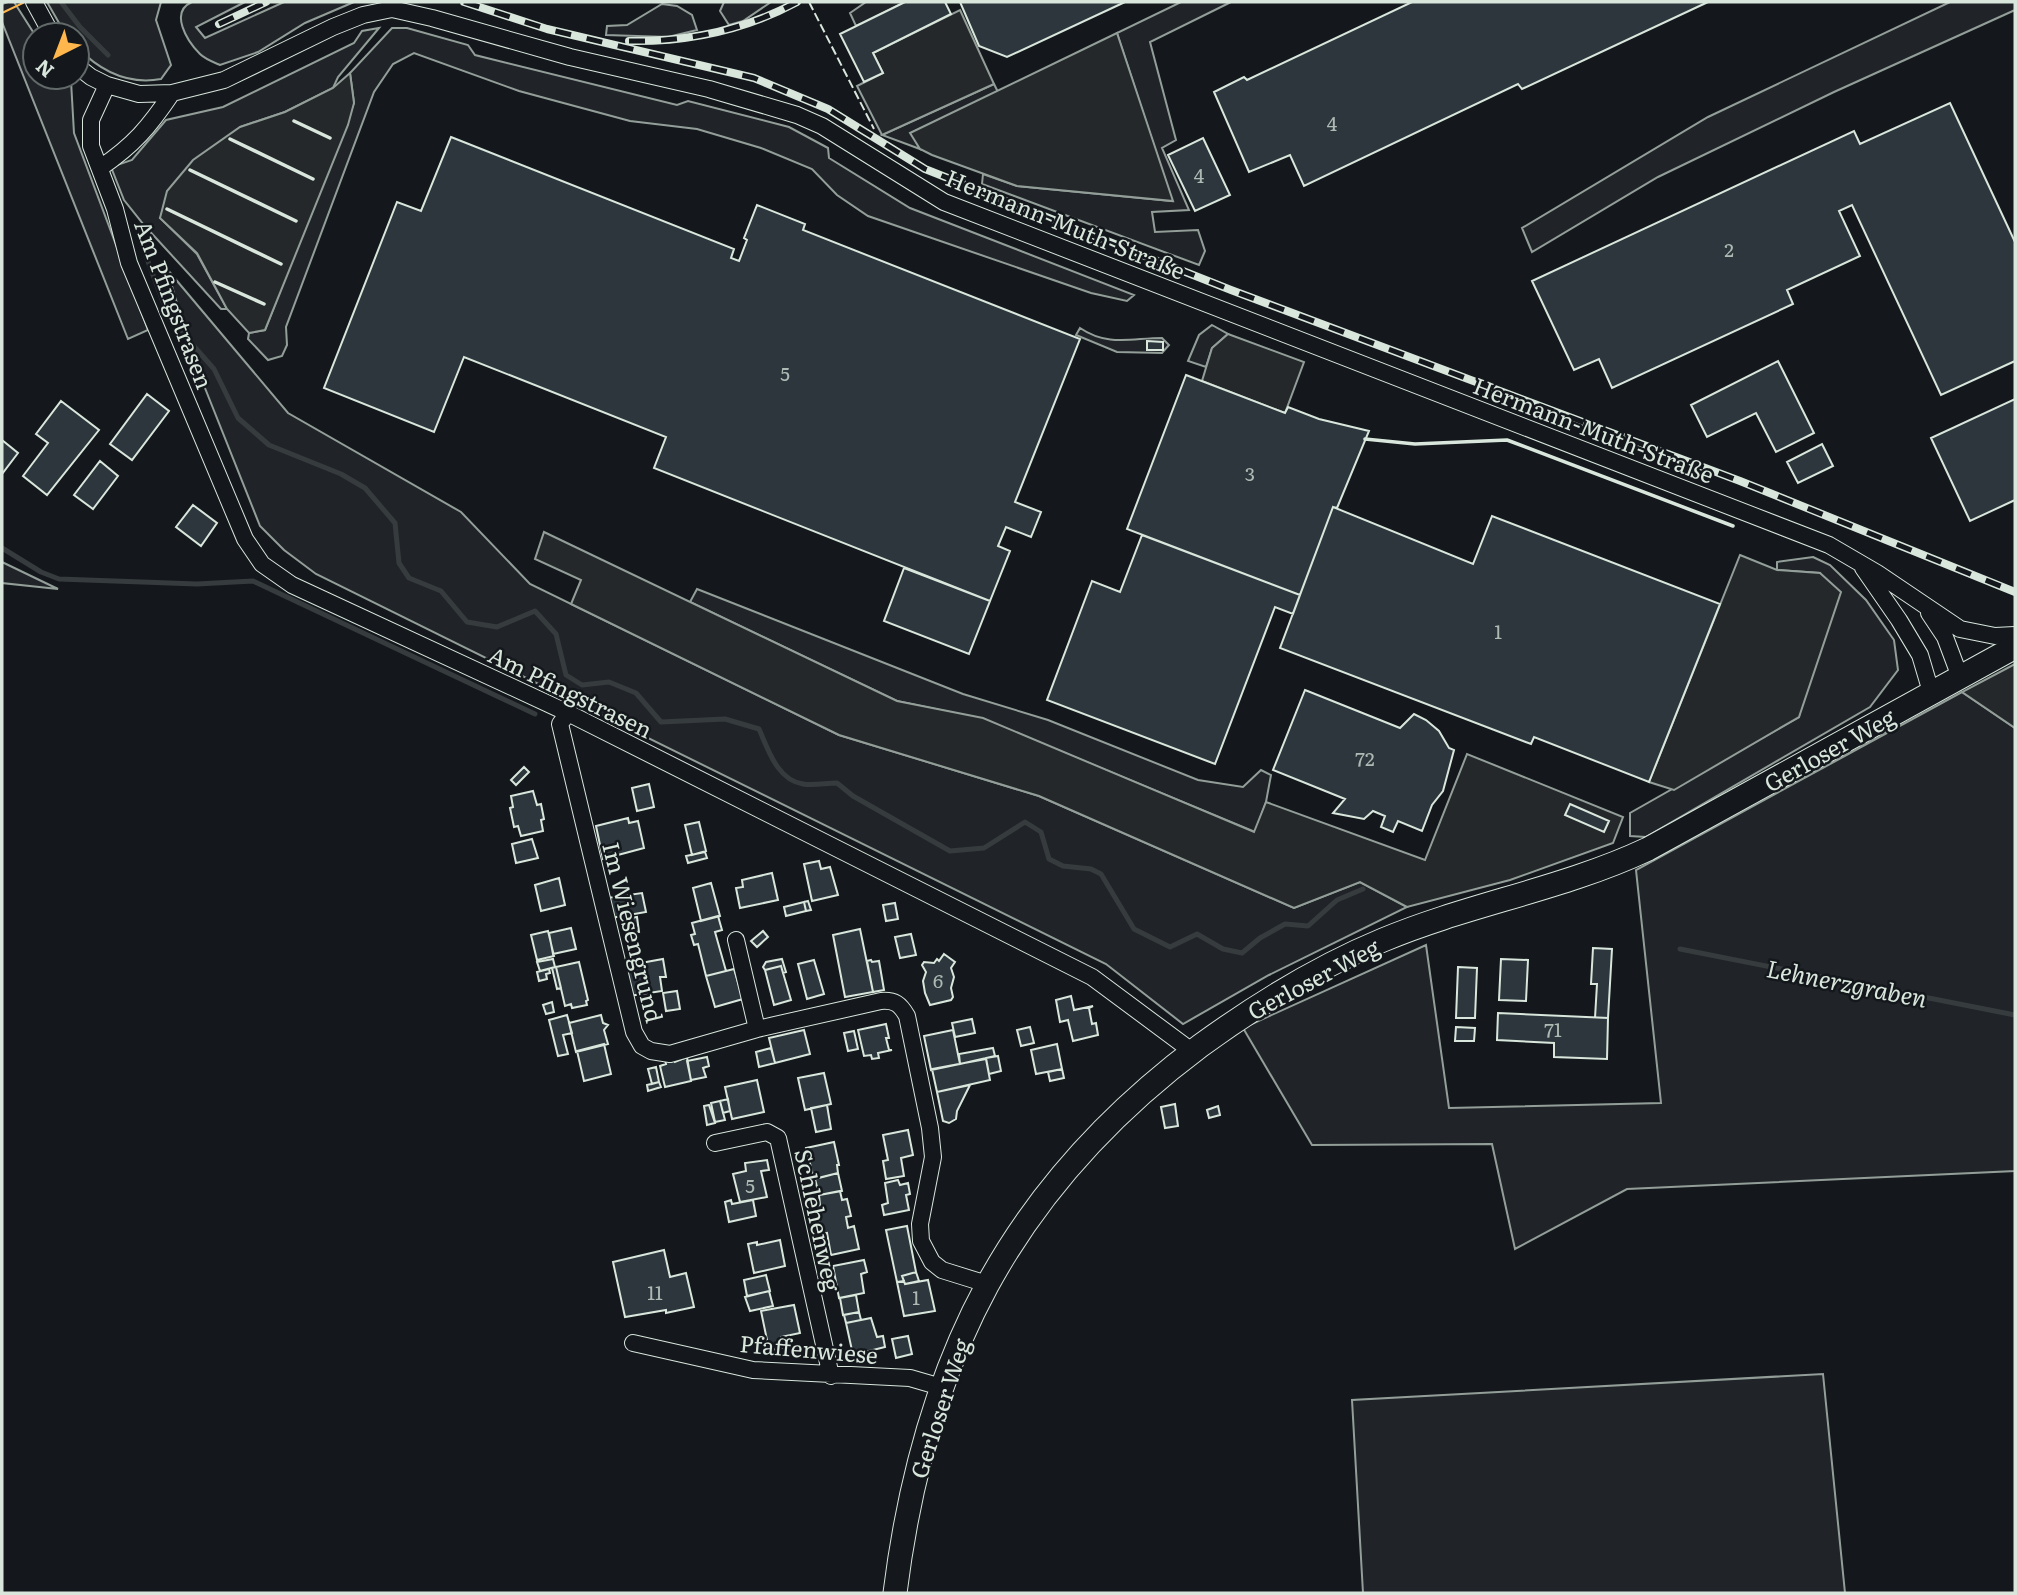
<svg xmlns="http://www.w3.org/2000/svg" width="2017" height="1595" font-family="Literata,serif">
  <rect width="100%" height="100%" fill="#14181c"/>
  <path fill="#202428" stroke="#939e99" stroke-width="2" d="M8,2H14L35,35V77H69L71,81L74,133L148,330L128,339L2,22V4Z
    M47,2H161L156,20L171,65L161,79C128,85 100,71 77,47V35H66Z
    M192,2H245L196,27L205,38L284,2H354L305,23L258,52L220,65C213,62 205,59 200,54C187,41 169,12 192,2Z
    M724,2H771L743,21L729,25L720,11Z
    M866,2H905L856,26L850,13Z
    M1181,2H1231L1150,42L1176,140L1162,148L1189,210L1152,212L1155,232L1198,230L1205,251L1199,265L982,184L983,174L1017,186L1172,201L1117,33Z
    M1950,2H2015V10L1834,92L1658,177L1532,252L1522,228L1708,117Z
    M662,4L677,6L692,15L697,30L668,37L606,35L607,26L627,25Z
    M379,28L338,77L333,88L285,112L240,127L160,218L197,254L227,309H221L144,225L124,200L111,167L132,160L166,120L223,107L354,43L362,31Z
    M392,28H407L468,45L475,55L677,105L688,101L789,127L828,148L829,158L910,208L1134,295L1127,301L1091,293L868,216L837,195L812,169L761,148L697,129L630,121L519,91L414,53L393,64L374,92L286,327L287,345L282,356L268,360L248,339L249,333L265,330L354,103L350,73Z
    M994,84L998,92L911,133L920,149L882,135Z
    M167,269L288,413L461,512L530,584L839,735L1039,796L1294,908L1360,882L1407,907L1269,975L1183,1024L1106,964L316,574L284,550L260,526L193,358Z
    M1212,325L1228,334L1212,348L1206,367L1188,361L1199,335Z
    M1080,328C1108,347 1132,338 1162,338L1169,345L1162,353L1117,352L1076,335Z
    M1813,557L1830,565L1866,600L1894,640L1898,670L1870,707L1646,837L1630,836V813L1799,717L1820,573L1777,570V562Z
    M2,562L58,589L2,583Z
    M697,589L963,694L1048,720L1198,780L1243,787L1261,770L1271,775L1266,802L1255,832L983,719L897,701L690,602Z
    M1962,692L2015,728V1171L1627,1189L1515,1249L1492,1144L1312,1145L1243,1028L1426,945L1449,1108L1661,1103L1636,870Z
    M1823,1374L1845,1593H1363L1352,1400Z"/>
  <path fill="#24282b" stroke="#939e99" stroke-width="2" d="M960,10L994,84L882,135L857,86L883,73L873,53Z
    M1117,33L1173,201L1017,186L932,155L920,149L910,133Z
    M350,73L354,103L348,125L265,330L249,333L227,309L197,253L160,218L167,191L193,160L240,127L285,112L333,88Z
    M1228,334L1304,362L1285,413L1202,381L1212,348Z
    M544,532L897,701L983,718L1254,832L1266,802L1425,860L1467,754L1623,817L1613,843L1510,880L1407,907L1360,882L1294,908L1039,796L839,735L571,604L581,580L535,559Z
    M1740,555L1777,570L1820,573L1841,592L1799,717L1674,790L1649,782Z
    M2015,664V728L1962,692Z"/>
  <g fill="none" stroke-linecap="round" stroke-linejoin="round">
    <path stroke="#363b3e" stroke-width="5" d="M61,2L80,27L108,55
      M146,256L169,318L214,369L238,418L269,445L341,474L365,488L395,523L399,563L409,578L441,591L467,622L497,627L535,611L556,634L566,675L582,685L609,682L636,693L661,722L725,719L759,729C768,749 777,780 803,784C813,786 826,783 837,783L853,796L950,851L984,848L1025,822L1041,832L1049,859L1063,866L1091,869L1101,874L1134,929L1170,947L1197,934L1223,949L1242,953L1260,938L1285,924L1308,926L1337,900L1363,889
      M2,548L41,572L59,579L197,584L253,581L535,714
      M1680,949L2015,1015"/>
  </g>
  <path fill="#2c363c" stroke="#d8e6dc" stroke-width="2" d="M905,2H945L951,14L873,53L883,73L864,82L840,34Z
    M960,2H1125L1007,57L979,46Z
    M1412,2H1708L1522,89L1518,84L1304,186L1290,155L1249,172L1214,92L1244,77L1247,80Z
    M1950,103L2015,242V361L1941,395L1852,205L1839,211L1860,256L1787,290L1793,304L1612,388L1599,359L1574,370L1532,281L1854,131L1860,144Z
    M451,137L734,249L731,258L739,261L747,240L744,238L757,205L805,224L803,230L1080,339L1015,502L1041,512L1031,537L1006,527L998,546L1010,551L990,601L654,468L666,437L464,357L434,432L324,388L397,202L421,211Z
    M1203,138L1230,195L1195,211L1168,155Z
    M1147,341L1163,342V350H1147Z
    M1778,361L1814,433L1776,452L1756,413L1707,437L1691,405Z
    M1186,375L1285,413L1288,407L1319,419L1369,431L1337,508L1333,507L1300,595L1127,529Z
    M147,394L169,411L132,460L110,444Z
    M2015,399V500L1970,521L1931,438Z
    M61,401L99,430L47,495L23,476L48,443L36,434Z
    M2,440L18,453L2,474Z
    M1822,444L1833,466L1798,483L1787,462Z
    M100,461L118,476L93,509L74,495Z
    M193,505L217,523L201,546L176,527Z
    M1333,507L1473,564L1492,516L1720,604L1649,782L1534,737L1531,744L1280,648Z
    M1142,535L1300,595L1293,614L1275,607L1215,764L1047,700L1092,581L1120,592Z
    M904,568L990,601L969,654L884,621Z
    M1305,690L1400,728L1414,714L1426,720L1439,731L1449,748L1454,750L1443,791L1432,805L1422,831L1398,821L1393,832L1381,827L1385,816L1373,811L1364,819L1333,813L1345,799L1273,770Z
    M524,767L529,772L516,785L511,780Z
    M649,784L654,807L637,811L632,788Z
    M533,791L537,805L541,804L544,819L541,820L543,831L521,836L518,826L514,827L510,808L513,807L511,796Z
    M1570,804L1609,821L1604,832L1565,815Z
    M628,818L629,823L638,821L644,848L603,859L596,826Z
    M699,822L706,851L692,855L685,825Z
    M532,839L538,858L516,863L512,844Z
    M705,852L707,858L688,863L686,856Z
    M819,861L821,869L830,867L838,895L812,901L804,864Z
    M772,873L778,900L740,908L736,888L743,887L742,880Z
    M559,878L565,905L541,911L535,885Z
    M711,883L720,916L701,921L693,888Z
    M642,893L646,912L611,918L607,898Z
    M808,901L811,910L806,911L804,902Z
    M804,902L806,911L786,916L784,907Z
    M895,903L898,919L886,921L883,905Z
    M718,916L722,930L715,932L726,971L706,976L698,944L694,945L691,935L695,934L692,923Z
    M637,917L639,932L627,934L624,919Z
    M571,928L576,949L553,954L549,933Z
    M860,929L873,992L845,997L833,935Z
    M548,931L554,956L537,960L531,935Z
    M763,931L768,937L757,947L751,941Z
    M911,934L916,955L900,958L895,937Z
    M1593,948L1612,949L1608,1018H1595L1597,984H1591Z
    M944,954L955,962L951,968L954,977L951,988L953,997L951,1000L930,1005L925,993L923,981L926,972L922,965L924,962L934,963L937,959L939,961Z
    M553,959L555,967L540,971L537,962Z
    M663,959L666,977H660L662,991L629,996L624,966Z
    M782,959L786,972L783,973L781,966L765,970L763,967L766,962Z
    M1501,959L1528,960L1526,1001L1499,1000Z
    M814,960L824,994L807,999L798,964Z
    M871,960L872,962L879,961L884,990L873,992L867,961Z
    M579,962L588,1000L586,1001L587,1005L572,1008L571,1004L565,1006L556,967Z
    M781,966L791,1000L774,1005L765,970Z
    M556,967L561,988L557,989L552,968Z
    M1458,967L1477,968L1475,1018H1456Z
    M549,969L550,973L546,974L547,979L539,981L537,972Z
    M734,969L743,999L715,1007L706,976Z
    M677,991L680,1009L666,1011L663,993Z
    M1071,996L1074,1010L1093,1006L1089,1008L1092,1024L1096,1023L1098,1035L1073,1041L1068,1020L1060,1022L1056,1000Z
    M552,1002L554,1012L546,1014L543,1005Z
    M1498,1013L1608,1018L1607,1059L1554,1057V1043L1497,1040Z
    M567,1015L572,1033L563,1035L568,1054L558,1056L549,1020Z
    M601,1015L603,1023L608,1025L604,1030L608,1044L576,1052L569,1023Z
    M972,1019L975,1033L955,1037L952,1023Z
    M886,1024L889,1038H886L889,1050H892L878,1053L879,1058L872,1059L871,1055L864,1056L858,1030Z
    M1030,1027L1034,1043L1021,1046L1017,1030Z
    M1456,1027L1475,1028L1474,1041H1455Z
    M804,1030L810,1054L775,1063L769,1038Z
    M953,1030L960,1064L931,1070L924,1036Z
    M854,1031L858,1049L848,1051L844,1033Z
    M604,1044L611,1074L584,1081L577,1051Z
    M1057,1044L1062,1069L1036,1074L1031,1050Z
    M771,1048L775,1063L759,1067L756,1052Z
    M993,1048L995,1056L960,1064L959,1054Z
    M998,1056L1001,1071L989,1074L986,1058Z
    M687,1057L691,1081L665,1087L660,1066L666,1064L665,1060L674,1058L675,1062Z
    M707,1057L709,1066L703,1068L706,1077L691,1080L687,1061Z
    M986,1059L990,1080L937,1092L932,1069Z
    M656,1067L659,1082L652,1084L648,1069Z
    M1062,1069L1064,1078L1050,1081L1048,1072Z
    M824,1073L831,1104L805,1110L798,1078Z
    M757,1080L764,1112L732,1119L725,1087Z
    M659,1082L661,1087L648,1091L647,1085Z
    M970,1085L957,1111L956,1119L949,1123L943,1121L937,1092Z
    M728,1099L730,1111L723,1113L720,1101Z
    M720,1101L725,1120L715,1122L711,1103Z
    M1175,1104L1178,1126L1165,1128L1161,1107Z
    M709,1105L715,1123L707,1125L704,1106Z
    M827,1105L831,1129L816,1132L811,1108Z
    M1218,1106L1220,1115L1209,1118L1207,1110Z
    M908,1130L913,1155L901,1158L904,1176L886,1179L883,1161L888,1160L883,1135Z
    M834,1142L839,1165H837L838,1173L814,1179L806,1148Z
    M767,1160L769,1170L761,1171L767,1197L740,1202L733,1174L746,1171L745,1163Z
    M838,1173L842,1191L819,1195L815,1179Z
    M898,1180L900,1185L908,1183L910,1194L906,1195L909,1210L884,1215L882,1205L888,1203L885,1183Z
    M840,1191L842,1200L847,1199L851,1216L846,1217L848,1228L854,1226L859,1249L831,1255L827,1233L821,1234L816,1206L820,1205L819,1195Z
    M731,1200L732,1204L753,1200L756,1216L729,1222L725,1202Z
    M907,1226L916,1272L902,1276L904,1281L897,1282L886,1230Z
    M780,1240L785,1266L754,1273L748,1244L757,1242V1245Z
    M664,1250L670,1277L686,1273L694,1307L666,1313V1310L625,1317L613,1262Z
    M864,1260L867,1272L861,1274L864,1293L839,1298L833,1266Z
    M916,1272L919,1281L905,1284L902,1276Z
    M766,1275L770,1291L747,1296L744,1280Z
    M928,1280L935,1311L904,1316L897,1282L904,1281L905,1284Z
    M769,1291L773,1306L750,1311L745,1297Z
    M856,1295L859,1312L843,1315L840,1298Z
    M794,1305L800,1333L781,1337L783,1347L780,1349L767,1350L765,1341L767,1340L761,1311Z
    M859,1312L861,1320L846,1323L844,1315Z
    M871,1318L877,1337L883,1336L885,1347L853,1355L846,1323Z
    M908,1336L912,1354L896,1358L892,1339Z"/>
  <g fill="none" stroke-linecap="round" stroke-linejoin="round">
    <g stroke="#d8e6dc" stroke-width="18">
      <path id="street" d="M34,2L52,35
        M77,66L91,77L107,85L139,94L172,93L224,80L333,27L363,15L392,9L432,18L570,57L709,89L797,115L822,126L944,202L1829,545L1877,573L1960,629L1995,636L2015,635
        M107,85L91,120V146L115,209L129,263L245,539L262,564L292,585L568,713L1092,977L1193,1052
        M100,168C134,145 149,127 172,93
        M1863,568L1899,620L1920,655L1931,692
        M1929,613L1945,637L1960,677
        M568,713L560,724L634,1032L642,1046L651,1051L670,1054L757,1029L881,1001C895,1000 900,1004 907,1016L930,1128L933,1157L920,1224L921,1241L932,1262L942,1270L987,1284
        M736,940L757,1029
        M715,1143L767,1132L778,1138L831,1376
        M633,1343L753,1370L910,1378L941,1387"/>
    </g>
    <g stroke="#d8e6dc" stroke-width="25">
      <path id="secondary" d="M895,1593C924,1360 1010,1188 1200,1046C1255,1006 1320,966 1383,940C1469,904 1563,889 1648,849L2015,647"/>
    </g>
    <use href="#street" stroke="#14181c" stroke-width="16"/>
    <use href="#secondary" stroke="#14181c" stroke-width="23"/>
    <g stroke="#d8e6dc" stroke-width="8">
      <path id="rail" d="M464,2L547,29L754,78L828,109L925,169L1231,290L1740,481L2015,592
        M219,24L266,2
        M629,41C688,42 745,30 797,2"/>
    </g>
    <use href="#rail" stroke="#14181c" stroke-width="5" stroke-dasharray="16" stroke-linecap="butt"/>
    <path stroke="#d8e6dc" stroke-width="2" stroke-dasharray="9 3.5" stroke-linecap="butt" d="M809,2L874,129"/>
    <path stroke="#d8e6dc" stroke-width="3.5" d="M294,121L330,138
      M230,139L313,179
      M190,170L296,221
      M167,209L281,264
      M215,282L264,304
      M1365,439L1415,444L1507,440L1733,526"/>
    <path stroke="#ffb74d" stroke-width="2" stroke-dasharray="24 5 3.5 5" stroke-linecap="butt" d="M2,13L25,2"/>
  </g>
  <g text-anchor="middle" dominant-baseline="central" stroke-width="5" stroke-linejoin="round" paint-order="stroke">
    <g font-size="19" fill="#adbab4">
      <text x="1332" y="123">4</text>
      <text x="1199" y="175">4</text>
      <text x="1729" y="249">2</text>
      <text x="785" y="373">5</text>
      <text x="1250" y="473">3</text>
      <text x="1498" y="631">1</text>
      <text x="1365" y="758">72</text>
      <text x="938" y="980">6</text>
      <text x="1553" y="1029">71</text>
      <text x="750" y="1185">5</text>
      <text x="655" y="1292">11</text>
      <text x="916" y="1297">1</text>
    </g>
    <g font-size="23" fill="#d8e6dc" stroke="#14181c">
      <text transform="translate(1066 223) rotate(22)">Hermann-Muth-Straße</text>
      <text transform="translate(175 304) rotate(69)">Am Pfingstrasen</text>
      <text transform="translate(1594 429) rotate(21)">Hermann-Muth-Straße</text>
      <text transform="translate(571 691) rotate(26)">Am Pfingstrasen</text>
      <text transform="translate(1829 749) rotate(-29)">Gerloser Weg</text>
      <text transform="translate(634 932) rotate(76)">Im Wiesengrund</text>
      <text transform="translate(1313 978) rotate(-28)">Gerloser Weg</text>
      <text transform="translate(819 1220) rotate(78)">Schlehenweg</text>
      <text transform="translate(809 1348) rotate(5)">Pfaffenwiese</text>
      <text transform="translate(939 1408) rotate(-72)">Gerloser Weg</text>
    </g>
    <g font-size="24" font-style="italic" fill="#d8e6dc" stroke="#14181c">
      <text transform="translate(1847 982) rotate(11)">Lehnerzgraben</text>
    </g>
  </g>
  <rect width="2017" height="1595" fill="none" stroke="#d8e6dc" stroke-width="7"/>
  <g transform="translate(56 56) rotate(222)"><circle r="33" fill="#14181c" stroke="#626a69" stroke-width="2"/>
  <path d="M0-5L12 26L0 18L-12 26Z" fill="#ffb74d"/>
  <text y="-10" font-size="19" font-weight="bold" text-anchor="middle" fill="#d8e6dc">N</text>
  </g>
</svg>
